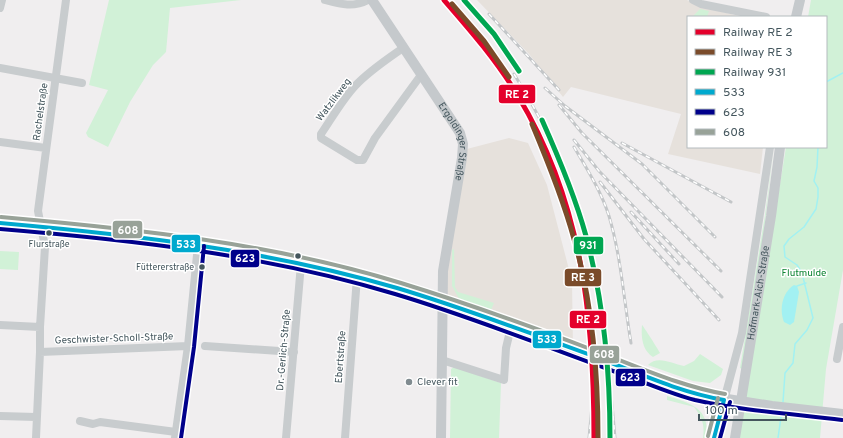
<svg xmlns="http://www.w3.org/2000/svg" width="843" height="438" font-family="Overpass,sans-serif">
  <rect width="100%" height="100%" fill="#f0eeef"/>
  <path fill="#e6e1dc" d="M477,0H687L698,6L743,17H688V147H763L760,174L668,154L681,114L571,87L563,97L529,54Z
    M509,138L528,143L547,185L572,281L573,349L443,304L463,150Z"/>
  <path fill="#d1f1d7" d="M109,0H241L170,8L166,52L153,65L130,102L108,147L88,137L86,133L108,90L89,85Z
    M811,0H843V270L826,369L820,438H739L786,147H826V17H808Z
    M700,9L709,11L707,17H692Z
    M774,147L759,273L742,369L740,368L765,215Z
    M454,249L455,287L458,292L494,303L491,310L461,300L458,297L452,286V250Z
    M0,251L19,252L18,270L0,269Z
    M642,325C644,327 658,349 660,353L653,357C642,350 641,337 642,325Z
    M700,354L723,369L721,375L710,383L693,381L648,365C658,355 672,364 684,366L694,361Z
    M454,367L501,383L499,438H450L451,369Z
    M667,396C690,403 711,408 706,438H703C705,425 702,417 694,407L667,400Z"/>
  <path fill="#a2f1f2" d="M794,285L797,286L799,292L794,322L790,325L784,322C779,309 782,293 794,285Z"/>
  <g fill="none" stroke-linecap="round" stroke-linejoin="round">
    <path stroke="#a2f1f2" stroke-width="1.5" d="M826,82L843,73
      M797,286L806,283
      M783,402L785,373L793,363L795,344L807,330L813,318L802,273L797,265L785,257L784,246L789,239L804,227L816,209L818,197V188L814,181L817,167L818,147
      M778,438L782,410"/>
    <path stroke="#c8ccce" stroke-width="8" d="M325,0C340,4 353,8 368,0
      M693,0L701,4L766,17
      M0,8L2,0
      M403,48C386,60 369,71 355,86C342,100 332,118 321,134V138L357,160H363L375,138L421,75
      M0,68L82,83
      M0,142L46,148
      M0,325L40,327
      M205,346L294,352
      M40,352L188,346
      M837,359L843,327
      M442,360L504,380L506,348L511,327
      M0,416L36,417
      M80,421L93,424L100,422L176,432
      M36,438L40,352V327L45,247L38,211L66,0
      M175,438L188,346L198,245
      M286,438L301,264
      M345,438L357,277
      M714,438L742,333L770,147"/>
    <g stroke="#c5c9cc" stroke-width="10">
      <path id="s1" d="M372,0L460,133L463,144L462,158L443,271L441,438"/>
      <path d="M796,17L800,0"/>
      <path d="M0,223L98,231L166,240L245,253L334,271L397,288L442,303L696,394L772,406L843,414"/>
      <path id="s2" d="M735,438L771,216L780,147"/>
    </g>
    <g stroke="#c3c6c8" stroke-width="3">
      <path id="rail" d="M489,14L559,90
        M514,74C587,188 604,306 615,438
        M545,88L565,106L642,164L715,237
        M559,105L582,133L721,271
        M574,140L599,171L722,297
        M622,143L731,202
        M574,147C587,169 601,191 609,216C621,256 624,301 631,343
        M600,182L644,239L719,320
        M631,212L679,264
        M589,438L595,373"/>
    </g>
    <use href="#rail" stroke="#fff" stroke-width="1.5" stroke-dasharray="4.5" stroke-linecap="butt"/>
    <g stroke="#fff" stroke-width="7">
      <path id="bus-1" d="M0,223C134,235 268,250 397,288C464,308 530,333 596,357C638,373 679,392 724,400
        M714,438L724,400"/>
    </g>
    <g stroke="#fff" stroke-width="7">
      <path id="bus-2" d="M0,229C133,240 267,255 395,294C469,316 541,345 613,371C640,380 668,393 695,400C743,411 794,414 842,420
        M181,438L194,347L204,246
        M720,438L730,402"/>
    </g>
    <g stroke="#fff" stroke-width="7">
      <path id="bus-3" d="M1,217C135,229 272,243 401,283C466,303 530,326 593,350C637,366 679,386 725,394
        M708,436L718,398"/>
    </g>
    <use href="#bus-1" stroke="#00a9ce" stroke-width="4"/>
    <use href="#bus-2" stroke="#00008b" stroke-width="4"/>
    <use href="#bus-3" stroke="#98a298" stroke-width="4"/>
    <g stroke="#fff" stroke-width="8">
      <path id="rail-1" d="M444,0C471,31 497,61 518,96C582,202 594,317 594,438"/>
    </g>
    <g stroke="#fff" stroke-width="8">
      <path id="rail-2" d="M452,4L484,41L509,77
        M532,124C548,162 563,199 574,239C593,304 598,371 598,438"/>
    </g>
    <g stroke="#fff" stroke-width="8">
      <path id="rail-3" d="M464,0L494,34L519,71
        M542,120C559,158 575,196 586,236C604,303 610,370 610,438"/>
    </g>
    <use href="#rail-1" stroke="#e4002b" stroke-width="5"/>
    <use href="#rail-2" stroke="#7a4b2a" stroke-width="5"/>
    <use href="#rail-3" stroke="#00a651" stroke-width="5"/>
  </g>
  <g fill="#44565d" stroke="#fff" stroke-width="1.5">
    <circle cx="49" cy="233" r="3.5"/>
    <circle cx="298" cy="256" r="3.5"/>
    <circle cx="202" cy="267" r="3.5"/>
  </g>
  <circle fill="#808b90" stroke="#fff" stroke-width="1.5" cx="409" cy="382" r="4"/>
  <g text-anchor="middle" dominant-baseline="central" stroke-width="3" stroke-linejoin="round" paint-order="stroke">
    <g font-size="9" fill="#44565d" stroke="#fff">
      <text x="49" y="244">Flurstraße</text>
      <text x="194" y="267" text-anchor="end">Füttererstraße</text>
    </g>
    <g font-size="10" fill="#44565d" stroke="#fff">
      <text transform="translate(334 100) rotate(-53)">Watzlikweg</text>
      <text transform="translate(41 112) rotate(-82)">Rachelstraße</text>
      <text stroke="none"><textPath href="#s1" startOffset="166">Ergoldinger Straße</textPath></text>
      <text stroke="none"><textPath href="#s2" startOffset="147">Hofmark-Aich-Straße</textPath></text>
      <text transform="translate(114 339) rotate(-2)">Geschwister-Scholl-Straße</text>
      <text transform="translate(284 350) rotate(-85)">Dr.-Gerlich-Straße</text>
      <text transform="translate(341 357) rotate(-86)">Ebertstraße</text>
    </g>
    <g font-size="10" fill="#0e8533" stroke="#fff">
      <text x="804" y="273">Flutmulde</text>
    </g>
    <g font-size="10" fill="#44565d" stroke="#fff" text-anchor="start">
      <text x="417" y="382">Clever fit</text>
    </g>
  </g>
  <g stroke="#fff" stroke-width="1.5">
    <rect x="498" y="84" width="38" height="20" rx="4" fill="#e4002b"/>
    <rect x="112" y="220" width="31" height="19" rx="4" fill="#98a298"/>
    <rect x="171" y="234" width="30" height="19" rx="4" fill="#00a9ce"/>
    <rect x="573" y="236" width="31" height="19" rx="4" fill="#00a651"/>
    <rect x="230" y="249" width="30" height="19" rx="4" fill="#00008b"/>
    <rect x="564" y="268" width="38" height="19" rx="4" fill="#7a4b2a"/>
    <rect x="569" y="310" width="38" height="19" rx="4" fill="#e4002b"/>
    <rect x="532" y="330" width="30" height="19" rx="4" fill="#00a9ce"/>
    <rect x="589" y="345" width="31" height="19" rx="4" fill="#98a298"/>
    <rect x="615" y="368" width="31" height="19" rx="4" fill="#00008b"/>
  </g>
  <g font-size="11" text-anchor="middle" font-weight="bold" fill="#fff">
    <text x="517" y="98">RE 2</text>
    <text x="128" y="234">608</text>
    <text x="186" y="248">533</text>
    <text x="588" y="249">931</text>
    <text x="245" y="262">623</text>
    <text x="583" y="281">RE 3</text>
    <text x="588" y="323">RE 2</text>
    <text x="547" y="343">533</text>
    <text x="604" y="358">608</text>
    <text x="630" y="381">623</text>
  </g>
  <rect x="687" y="16" width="140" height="132" fill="#ffffff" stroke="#b4bbbe"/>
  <rect x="695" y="29" width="20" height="6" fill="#e4002b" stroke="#b4bbbe"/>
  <text x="723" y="36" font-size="12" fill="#44565d">Railway RE 2</text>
  <rect x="695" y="49" width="20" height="6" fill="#7a4b2a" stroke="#b4bbbe"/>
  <text x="723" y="56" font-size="12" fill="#44565d">Railway RE 3</text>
  <rect x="695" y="69" width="20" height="6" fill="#00a651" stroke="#b4bbbe"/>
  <text x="723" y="76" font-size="12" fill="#44565d">Railway 931</text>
  <rect x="695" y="89" width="20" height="6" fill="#00a9ce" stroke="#b4bbbe"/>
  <text x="723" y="96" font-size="12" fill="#44565d">533</text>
  <rect x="695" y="109" width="20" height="6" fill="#00008b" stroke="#b4bbbe"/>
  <text x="723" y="116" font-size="12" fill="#44565d">623</text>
  <rect x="695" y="129" width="20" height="6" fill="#98a298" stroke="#b4bbbe"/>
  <text x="723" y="136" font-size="12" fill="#44565d">608</text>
  <path d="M699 414v6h87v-6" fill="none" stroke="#44565d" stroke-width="2"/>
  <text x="705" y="414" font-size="12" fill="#44565d" stroke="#ffffff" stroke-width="3" paint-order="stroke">100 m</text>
</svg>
